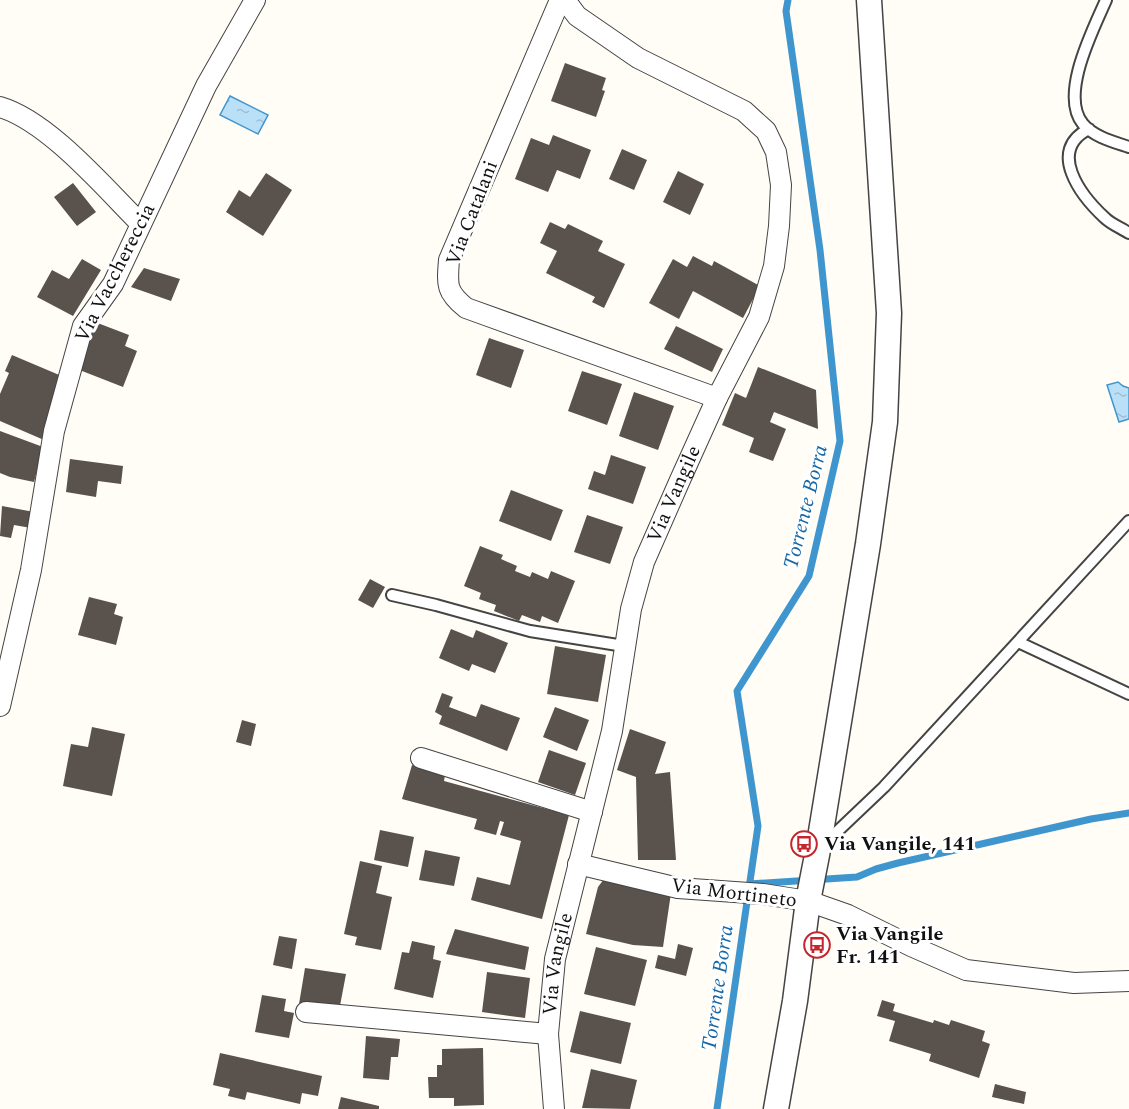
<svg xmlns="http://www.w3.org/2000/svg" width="1129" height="1109" font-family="Spectral,serif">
  <defs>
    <pattern id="water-ripples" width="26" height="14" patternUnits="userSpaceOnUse" patternTransform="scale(1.5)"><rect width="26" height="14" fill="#b9e0f7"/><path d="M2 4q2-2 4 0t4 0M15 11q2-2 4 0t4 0" fill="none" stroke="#9ebfd3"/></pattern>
  </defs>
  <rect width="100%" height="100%" fill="#fffdf5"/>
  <path fill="url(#water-ripples)" stroke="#3f96cf" stroke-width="1.5" d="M230,96L268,115L258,134L220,115Z
    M1118,382L1123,386L1129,388V419L1119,422L1107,385Z"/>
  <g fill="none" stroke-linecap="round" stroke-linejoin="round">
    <path stroke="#3f96cf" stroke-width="7" d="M749,884L857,877L876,869L898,863L1091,819L1129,813
      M717,1109L758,826L737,691L809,576L840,441L820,250L786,11L788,0"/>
  </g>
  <path fill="#5a524d" d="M565,63L606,78L602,90L605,91L596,117L551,101Z
    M553,135L591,150L580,179L557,170L548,192L515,179L531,138L549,145Z
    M622,149L647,160L634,190L609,179Z
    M678,171L704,184L690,215L663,202Z
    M266,173L292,190L263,236L226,212L239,190L250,197Z
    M73,183L96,212L77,226L54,197Z
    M550,222L565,229L568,224L603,241L598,251L625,264L604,308L592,302L595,297L546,273L557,251L540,243Z
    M693,256L712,266L714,261L760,286L743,318L693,291L679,319L649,303L673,259L687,267Z
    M82,259L101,270L73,316L37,297L52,270L69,279Z
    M144,268L180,279L171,301L131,287Z
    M95,322L129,335L125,346L137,351L123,387L77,369Z
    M676,326L723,349L712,372L664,349Z
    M489,338L524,350L511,388L476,375Z
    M12,355L64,377L44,440L0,421V394L9,373L5,371Z
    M758,367L816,390L818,429L774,412L770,422L786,429L773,461L749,452L754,438L722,425L735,393L746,398Z
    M582,371L622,384L607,425L568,411Z
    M634,392L674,406L658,450L619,436Z
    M0,431L43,447L34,482L10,477L0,473Z
    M611,455L646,467L633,504L588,489L594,471L605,475Z
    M70,459L123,466L121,484L98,481L96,497L66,492Z
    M511,490L563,510L551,541L499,521Z
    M2,506L34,512L31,528L14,525L11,538L0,536Z
    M587,515L623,527L610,564L574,552Z
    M480,546L503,555L501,559L517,566L515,571L530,577L532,572L548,579L551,571L575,581L558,623L542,616L540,622L522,615L519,621L494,611L496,605L479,599L481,593L464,586Z
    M370,579L385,587L373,608L358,600Z
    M89,597L117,604L114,614L123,617L116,645L78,635Z
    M451,629L473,638L476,630L508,643L495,673L472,664L469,671L439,658Z
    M555,646L606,655L598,702L547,694Z
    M442,693L453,697L449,707L476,717L481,704L520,718L507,751L439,724L442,716L435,712Z
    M555,707L589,720L577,751L543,737Z
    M242,720L256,724L251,746L236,742Z
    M92,727L125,734L112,796L63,786L71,744L88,747Z
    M630,729L666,742L655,774L670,772L676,860H638L636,777L617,770Z
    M549,750L586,763L575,795L538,782Z
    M412,765L445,775L444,781L569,815L542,919L471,900L477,877L510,885L521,841L500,835L504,822L500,821L496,835L474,829L477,819L402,799Z
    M380,830L414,837L408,867L374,860Z
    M425,850L460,857L454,886L419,880Z
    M360,861L382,866L376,893L392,897L381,950L355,945L357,937L344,934Z
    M604,879L671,893L663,947L633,945L586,934L598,887Z
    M455,929L529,947L525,970L446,954Z
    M279,936L297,939L292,969L273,965Z
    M412,941L435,946L433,959L441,961L433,998L394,989L402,952L409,953Z
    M678,944L693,948L686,976L655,968L658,955L675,959Z
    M596,947L647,960L635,1006L584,994Z
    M305,968L346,974L339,1011L299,1004Z
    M487,972L530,978L525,1018L482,1012Z
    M262,995L286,999L284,1011L294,1013L289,1038L255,1032Z
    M882,1000L895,1004L893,1011L933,1023L934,1020L949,1025L951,1020L985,1031L982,1041L990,1044L979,1078L929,1061L931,1054L889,1041L895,1021L877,1016Z
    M580,1011L631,1023L621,1064L570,1052Z
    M366,1036L400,1039L398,1057H391L389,1080L363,1078Z
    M483,1048L484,1105L454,1106V1098H429L428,1077H437V1065H442V1049Z
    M220,1053L322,1076L318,1096L302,1093L300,1104L247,1092L245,1100L228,1096L230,1089L213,1085Z
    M591,1069L637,1080L630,1109L582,1108Z
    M995,1084L1026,1092L1024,1104L992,1097Z
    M341,1097L379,1106V1109H338Z"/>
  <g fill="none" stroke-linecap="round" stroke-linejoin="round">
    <g stroke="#444" stroke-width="14">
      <path id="service" d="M1106,0C1093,30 1059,95 1083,124C1094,137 1114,142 1129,147
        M1089,129C1046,150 1081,196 1105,218C1111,224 1121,228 1129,233
        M392,595L436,605L530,631L624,646
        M1018,642L1129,694
        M823,845L884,787L1129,521"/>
    </g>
    <g stroke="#444" stroke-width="22">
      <g id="minor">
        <path d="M560,0L449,260C447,285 446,292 466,308L717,398"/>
        <path d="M0,107C48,121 104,187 140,223"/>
        <path d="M0,706L31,570L54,431L83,326L113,284L206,86L255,0"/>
        <path d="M421,758L592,812"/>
        <path d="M578,864L678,888L763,894L808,901L848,915L911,946L966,970L1074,983L1129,981"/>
        <path d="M306,1012L548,1034"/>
        <path id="s1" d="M554,1109L548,1034L555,959L612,731L631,609L644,562L680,480L717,398L759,317L774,266L779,226L781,185L776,152L766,131L744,111L638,58L577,16L565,0"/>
      </g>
    </g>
    <g stroke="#444" stroke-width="27">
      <path id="tertiary" d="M776,1109L795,1001L808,901L818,850L868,544L885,422L889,313L869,0"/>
    </g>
    <use href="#service" stroke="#fff" stroke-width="10"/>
    <use href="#minor" stroke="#fff" stroke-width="20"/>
    <use href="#tertiary" stroke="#fff" stroke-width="24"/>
  </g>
  <defs>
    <g id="bus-ring" transform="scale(1.35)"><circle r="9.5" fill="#fff" stroke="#c4262e" stroke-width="1.5"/><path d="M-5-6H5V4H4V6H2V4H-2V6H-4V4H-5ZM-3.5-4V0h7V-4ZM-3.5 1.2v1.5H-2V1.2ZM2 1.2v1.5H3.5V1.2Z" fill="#c4262e"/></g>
  </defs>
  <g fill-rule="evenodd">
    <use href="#bus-ring" x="804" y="844"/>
    <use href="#bus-ring" x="817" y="945"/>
  </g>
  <g text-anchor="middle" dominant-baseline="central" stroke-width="6" stroke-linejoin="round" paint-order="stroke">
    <g font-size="20" fill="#111" stroke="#fff">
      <text transform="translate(472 213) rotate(-69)">Via Catalani</text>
      <text transform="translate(115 273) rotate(-63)">Via Vacchereccia</text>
      <text stroke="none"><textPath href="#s1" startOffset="632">Via Vangile</textPath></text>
      <text transform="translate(734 893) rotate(7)">Via Mortineto</text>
      <text stroke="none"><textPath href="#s1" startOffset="146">Via Vangile</textPath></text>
    </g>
    <g font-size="20" font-weight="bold" fill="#111" stroke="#fff" text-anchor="start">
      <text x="824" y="844">Via Vangile, 141</text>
      <text x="836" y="934">Via Vangile<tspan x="836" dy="23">Fr. 141</tspan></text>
    </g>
    <g font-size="21" font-style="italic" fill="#1768a6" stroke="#fff">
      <text transform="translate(806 507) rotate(-76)">Torrente Borra</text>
      <text transform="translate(718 988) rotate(-82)">Torrente Borra</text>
    </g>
  </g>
</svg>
